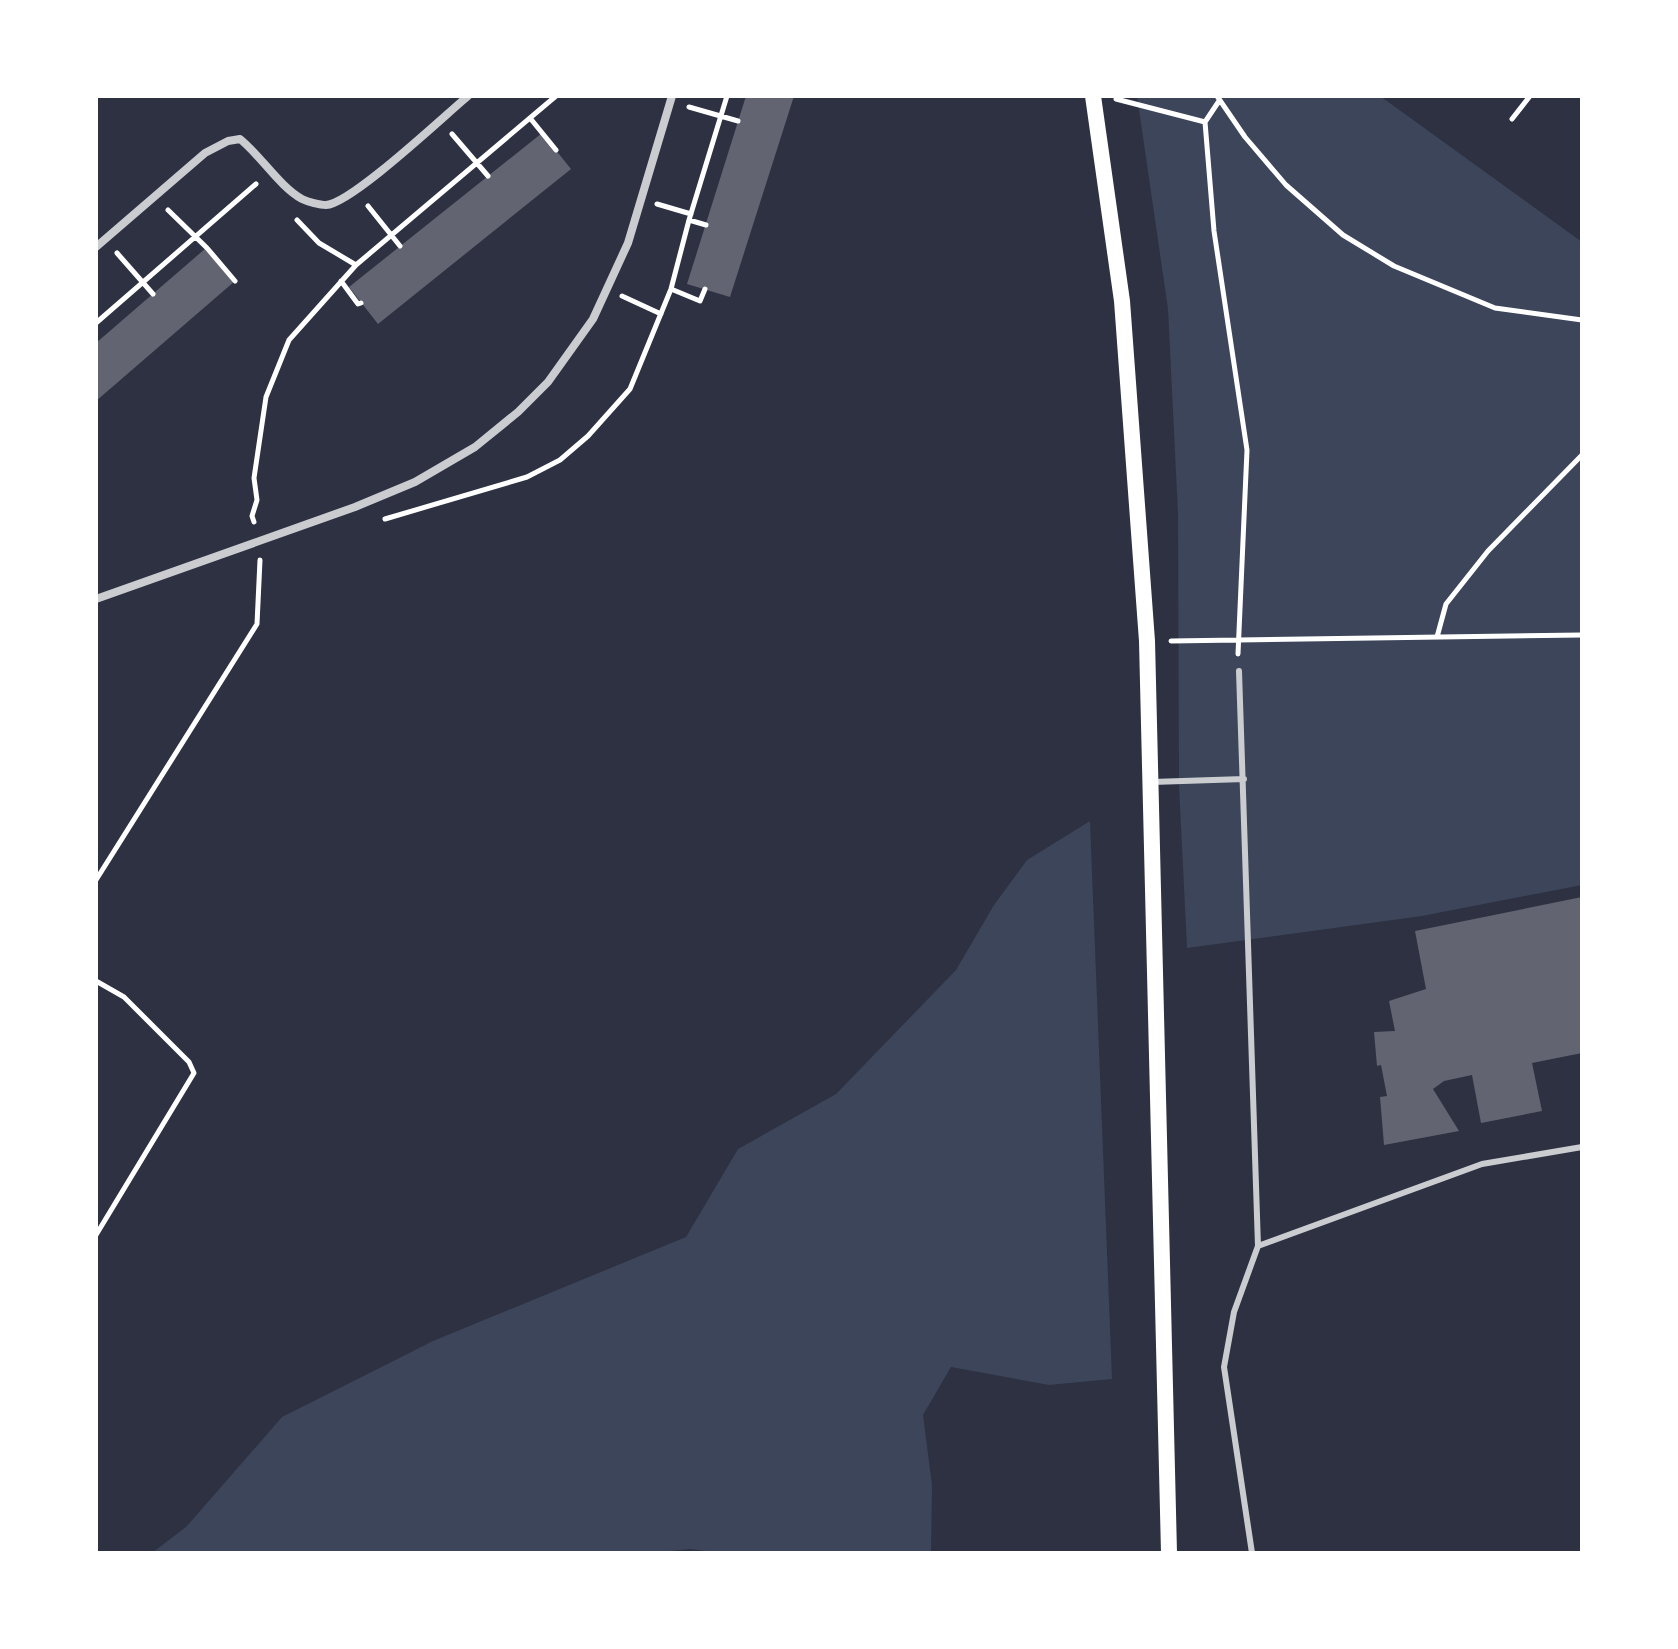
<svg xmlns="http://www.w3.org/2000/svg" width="1678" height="1649" font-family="Roboto,sans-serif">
  <rect width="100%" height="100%" fill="#2d3142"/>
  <path fill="#3c4559" d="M1137,96H1380L1582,242V885L1422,916L1187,948L1179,786L1178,514L1168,309Z
    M1090,821L1112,1379L1049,1385L951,1367L923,1415L932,1485L931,1553H722L690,1549L650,1553H152L187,1526L282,1417L433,1341L686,1237L738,1149L836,1094L956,970L994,905L1027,860Z"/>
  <path fill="#626471" d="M746,96H794L730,297L687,284Z
    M542,133L571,169L378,324L349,287Z
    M206,248L235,281L96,401V343Z
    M1582,897V1053L1532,1063L1542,1111L1481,1123L1472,1075L1444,1081L1433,1089L1459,1131L1384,1145L1380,1097L1387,1096L1381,1065L1377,1066L1374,1032L1395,1031L1389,1001L1426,989L1415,931Z"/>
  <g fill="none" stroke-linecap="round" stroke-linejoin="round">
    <path stroke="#fff" stroke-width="5" d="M1217,96L1245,137L1286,185L1343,235L1394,266L1495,308L1582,320
      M1116,99L1205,122
      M1219,101L1205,122L1214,231L1247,450L1238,654
      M689,107L738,121
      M530,118L556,150
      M1512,119L1530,96
      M452,134L488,176
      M657,204L691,214
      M368,206L400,246
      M168,210L207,248L235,281
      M297,220L319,243L356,265
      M689,220L706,225
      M117,253L153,294
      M341,281L358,304L361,303
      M671,289L700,301L705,289
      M622,296L661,314
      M96,323L256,184
      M385,519L527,477L560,460L588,436L630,389L671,289L689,220L727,96
      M254,522L252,516L257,500L254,478L266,397L289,340L356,265L556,96
      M1437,637L1446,604L1488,551L1582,455
      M1171,641L1582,635
      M96,880L257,624L260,560
      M96,981L124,997L189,1062L194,1073L96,1235"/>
    <path stroke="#caccd0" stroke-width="6" d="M1239,671L1258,1246L1234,1312L1224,1367L1252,1553
      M1152,782L1244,779
      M1258,1246L1482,1164L1582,1147"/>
    <path stroke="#caccd0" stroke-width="8" d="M96,247L205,153L228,141L240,139C261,156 280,187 302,199C308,202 320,205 326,205C351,204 444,116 468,96
      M96,599L355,507L415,482L475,447L518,412L548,382L593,319L628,243L672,96"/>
    <path stroke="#fff" stroke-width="16" d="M1093,96L1122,301L1147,641L1169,1553"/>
  </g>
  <rect width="1678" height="1649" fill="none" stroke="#ffffff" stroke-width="196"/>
</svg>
